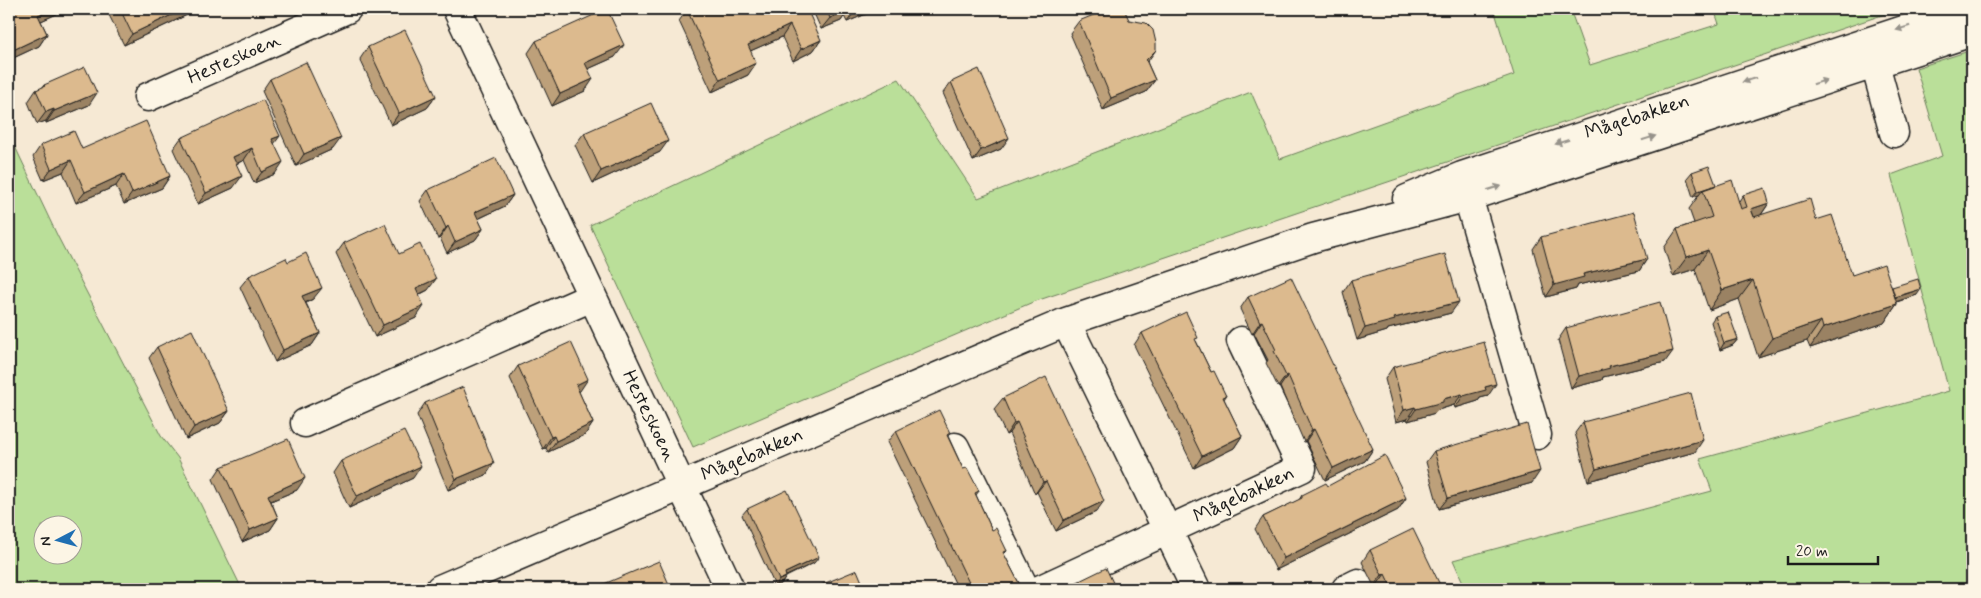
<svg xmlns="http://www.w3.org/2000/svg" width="1981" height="598" font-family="Mynerve,sans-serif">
  <rect width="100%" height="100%" fill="#f6e9d4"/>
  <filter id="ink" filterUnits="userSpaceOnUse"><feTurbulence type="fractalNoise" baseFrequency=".02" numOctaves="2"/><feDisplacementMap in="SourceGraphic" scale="10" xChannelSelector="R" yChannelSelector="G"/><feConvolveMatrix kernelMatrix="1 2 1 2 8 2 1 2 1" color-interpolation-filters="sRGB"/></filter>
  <g filter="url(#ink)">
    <path fill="#badf99" stroke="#6b7e5a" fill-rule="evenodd" d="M1494,9H1570L1590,65L1719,24L1714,9H1893L1894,11L1033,302L693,447L590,225L899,79L978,198L1251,92L1280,159L1514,75Z
      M1972,50V589H1466L1453,560L1712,491L1700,459L1949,391L1891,175L1942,156L1916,68Z
      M9,134L58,237L161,436L178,458L242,589H9ZM42,526H72V556H42Z"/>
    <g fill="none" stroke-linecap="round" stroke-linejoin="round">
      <g stroke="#1c1c1c" stroke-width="31">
        <path id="minor" d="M457,9L730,589
          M1870,46L1894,133
          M148,97L347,9
          M1468,197L1537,435
          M1407,199L1462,176L1967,9
          M1066,322L1196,589
          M305,423L592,297
          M955,447L1025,589
          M440,589L1066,322L1313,238L1468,197L1972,32
          M1041,589L1302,468L1241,341
          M1346,589L1358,583L1361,589"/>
      </g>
      <use href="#minor" stroke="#fcf5e5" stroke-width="28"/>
    </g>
    <path fill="#bda07a" stroke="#1c1c1c" d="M9,9H63L61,12L41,21L47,34L39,46L9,60Z
      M106,9H192L189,14L124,45Z
      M812,9H878L847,22L844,16L841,21L821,29Z
      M687,10H768L821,40L813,51L793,61L782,37L750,51L748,75L712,92L679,21Z
      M1079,21L1147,62L1155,80L1146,92L1103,110L1070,33Z
      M536,41L615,57L588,69L585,91L552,106L528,53Z
      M368,47L436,96L427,108L391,125L360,59Z
      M270,79L333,149L296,166L262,91Z
      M951,82L1001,149L973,161L943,93Z
      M44,85L89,105L46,123V121L37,124L28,102L36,90L42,88Z
      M584,133L660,152L593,183L575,145Z
      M181,138L274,144L275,174L254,183L244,160L236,164L233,188L198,204L173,149Z
      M41,145L82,149L170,176L162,188L124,204L116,186L76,203L63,172L43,180L33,157Z
      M1692,172L1716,185L1739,201L1743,195L1769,203L1761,215L1816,220L1852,275L1917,295L1897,302V304L1884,323L1810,348L1807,341L1758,357L1739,299L1709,310L1695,269L1673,276L1664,248L1677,229L1694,223L1689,209L1699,195L1693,197L1687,178Z
      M428,190L513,195L505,206L478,219L483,229L475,240L447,253L440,238L438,239L420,201Z
      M1541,237L1647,259L1639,271L1578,285L1576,289L1546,297L1533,249Z
      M344,243L399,254L428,290L419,295L416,318L375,337L336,254Z
      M288,262L313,299L306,303L320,333L312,345L275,362L240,287L249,276Z
      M1351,280L1451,313L1388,329L1387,331L1357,340L1343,292Z
      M1248,297L1373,449L1365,461L1325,480L1306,441L1304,442L1280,387H1278L1266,363L1268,360L1254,333L1252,334L1240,309Z
      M1715,316L1738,339L1733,345L1720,350L1711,322Z
      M1566,328L1665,362L1603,377L1602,380L1571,388L1558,340Z
      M1142,333L1196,341L1211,372L1226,396L1224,399L1242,436L1234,448L1194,468L1134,345Z
      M157,347L229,411L220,423L186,439L149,358Z
      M518,366L580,391L579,392L593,423L585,435L548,452L546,448L543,449L510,378Z
      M1393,367L1488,396L1480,398L1478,401L1455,408L1454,405L1438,410L1435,413L1408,421L1407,419L1396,422L1385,379Z
      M1003,398L1096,512L1056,531L1037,492L1035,494L1009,433L1006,435L994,409Z
      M425,403L494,463L486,475L448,490L417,415Z
      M1583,422L1695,452L1588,481L1575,433Z
      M896,431L950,433L948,436L963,469L979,491L976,495L992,530L1007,551L1004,554L1022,589H958L887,442Z
      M1434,451L1532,483L1439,509L1426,462Z
      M341,461L413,478L349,508L333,473Z
      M221,467L297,490L271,501L278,518L270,530L242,542L213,479Z
      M1302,495L1406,498L1398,510L1276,570L1255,529L1263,517L1299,500Z
      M747,509L814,563L786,577L782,583L775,586L742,515Z
      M1370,550L1442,589H1378L1377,585L1374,586L1362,562Z"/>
    <path fill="#9a8263" stroke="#1c1c1c" d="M51,9H63L61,12L30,26L38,15Z
      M184,9H192L189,14L124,45L132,34Z
      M849,9L841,21L821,29L830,18Z
      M859,9H878L847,22L855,11Z
      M790,25L782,37L739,56L748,45Z
      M47,34L39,46L9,60V56L13,50Z
      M821,40L813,51L793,61L801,49Z
      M624,45L615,57L577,74L585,63Z
      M1156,50L1148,61L1138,72L1146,60Z
      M756,63L748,75L712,92L720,80Z
      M593,79L585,91L552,106L560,94Z
      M1155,80L1146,92L1103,110L1111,98Z
      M97,93L89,105L46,123L54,111Z
      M436,96L427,108L391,125L399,113Z
      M54,109L46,121L37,124L46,112Z
      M280,136L271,148L272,139Z
      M341,138L333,149L296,166L304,154Z
      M1009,138L1001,149L973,161L981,150Z
      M668,141L660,152L593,183L601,171Z
      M252,148L244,160L225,169L233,157Z
      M71,160L63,172L43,180L51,169Z
      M283,162L275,174L254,183L262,172Z
      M124,174L116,186L76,203L85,192Z
      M170,176L162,188L124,204L132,193Z
      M242,176L233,188L198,204L206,193Z
      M1716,185L1703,190L1699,195L1693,197L1698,191Z
      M513,195L505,206L467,224L475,212Z
      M1769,203L1756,222L1751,209Z
      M448,226L440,238L438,239L446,228Z
      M483,229L475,240L447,253L455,242Z
      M1708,250L1695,269L1673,276L1687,257Z
      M1647,259L1639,271L1578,285L1576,289L1546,297L1554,285L1583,274Z
      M436,279L428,290L407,300L416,288Z
      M1753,280L1739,299L1709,310L1722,290Z
      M322,288L313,299L294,308L302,296Z
      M1921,289L1917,295L1889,304L1894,298Z
      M1459,302L1451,313L1388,329L1387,331L1357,340L1365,328L1394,318Z
      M1897,304L1884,323L1810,348L1823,328Z
      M424,306L416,318L375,337L383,325Z
      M1262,321L1254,333L1252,334L1260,322Z
      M1821,321L1807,341L1758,357L1772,338Z
      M320,333L312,345L275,362L283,350Z
      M1738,339L1733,345L1720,350L1724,343Z
      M1673,351L1665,362L1603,377L1602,380L1571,388L1579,376L1609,366Z
      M1288,375L1280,387H1278L1286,376Z
      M588,379L580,391L568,397L576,385Z
      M1496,384L1488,396L1480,398L1478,401L1455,408L1463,396L1485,387Z
      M1462,394L1454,405L1438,410L1435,413L1408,421L1416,409L1443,399Z
      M1415,407L1407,419L1396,422L1404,410Z
      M229,411L220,423L186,439L194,427Z
      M1017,422L1009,433L1006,435L1014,423Z
      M593,423L585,435L548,452L556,441Z
      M1314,429L1306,441L1304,442L1312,430Z
      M554,436L546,448L543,449L551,437Z
      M1242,436L1234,448L1194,468L1202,456Z
      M1703,440L1695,452L1588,481L1596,469Z
      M1373,449L1365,461L1325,480L1333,468Z
      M494,463L486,475L448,490L456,479Z
      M421,466L413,478L349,508L357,496Z
      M1540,471L1532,483L1439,509L1448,498Z
      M305,478L297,490L259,506L268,495Z
      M1046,481L1037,492L1035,494L1043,482Z
      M1406,498L1398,510L1276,570L1284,558Z
      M1104,501L1096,512L1056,531L1064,520Z
      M278,518L270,530L242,542L250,530Z
      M819,557L814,563L780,579L785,573Z
      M1385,574L1377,585L1374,586L1382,575Z
      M786,577L782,583L775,586L779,580Z"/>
    <path fill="#dcba8e" stroke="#1c1c1c" d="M9,9H51L38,15L47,34L13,50L9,41Z
      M120,9H184L132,34Z
      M607,9L624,45L585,63L593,79L560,94L536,41Z
      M689,9H767L768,10L771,9H807L821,40L801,49L790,25L748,45L756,63L720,80L687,10Z
      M826,9H849L830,18Z
      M1108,9H1124L1129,20L1146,23L1153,30L1156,43V50L1146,60L1155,80L1111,98L1079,21Z
      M405,30L436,96L399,113L368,47Z
      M306,62L341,138L304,154L270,79Z
      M85,67L97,93L54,111V109L46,112L36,90L45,86L44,85Z
      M979,69L1009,138L981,150L951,82Z
      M263,100L280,136L272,139L283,162L262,172L252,148L233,157L242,176L206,193L181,138Z
      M651,103L668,141L601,171L584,133Z
      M146,121L170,176L132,193L124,174L85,192L71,160L51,169L41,145L74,131L82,149Z
      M496,158L513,195L475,212L483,229L455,242L448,226L446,228L428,190Z
      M1709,166L1716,185L1698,191L1692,172Z
      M1732,180L1741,209L1747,207L1743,195L1765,188L1769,203L1751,209L1754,217L1810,199L1816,220L1832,215L1852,275L1884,264L1897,304L1823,328L1821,321L1772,338L1753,280L1722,290L1708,250L1687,257L1677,229L1712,217L1703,190Z
      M1634,212L1647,259L1583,274L1584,277L1554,285L1541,237Z
      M385,224L399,254L420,244L436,279L416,288L424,306L383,325L344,243Z
      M306,253L322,288L302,296L320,333L283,350L249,276L286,258L288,262Z
      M1445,254L1459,302L1394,318L1395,320L1365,328L1351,280Z
      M1291,277L1373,449L1333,468L1314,429L1312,430L1288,375L1286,376L1274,351L1276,350L1262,321L1260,322L1248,297Z
      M1918,279L1921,289L1895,297L1892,287Z
      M1660,302L1673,351L1609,366L1610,368L1579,376L1566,328Z
      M1186,312L1198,338L1195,339L1211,372L1214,371L1226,396L1223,397L1242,436L1202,456L1142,333Z
      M1728,312L1738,339L1724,343L1715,316Z
      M192,330L229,411L194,427L157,347Z
      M571,342L588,379L576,385L593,423L556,441L554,436L551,437L518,366Z
      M1484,342L1496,384L1485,387L1486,390L1463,396L1462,394L1443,399V402L1416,409L1415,407L1404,410L1393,367Z
      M1046,377L1104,501L1064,520L1046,481L1043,482L1017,422L1014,423L1003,398Z
      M463,387L494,463L456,479L425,403Z
      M1691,393L1703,440L1596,469L1583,422Z
      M939,410L950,433L947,435L963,469L967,468L979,491L975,493L992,530L996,528L1007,551L1003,552L1022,589H972L896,431Z
      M1527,424L1540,471L1448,498L1434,451Z
      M404,431L421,466L357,496L341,461Z
      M288,439L305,478L268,495L278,518L250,530L221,467Z
      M1385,455L1406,498L1284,558L1263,517L1302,498V495L1326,483L1328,486Z
      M787,490L819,557L785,573L786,577L779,580L747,509Z
      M1413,529L1442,589H1392L1385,574L1382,575L1370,550Z
      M659,561L671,589H592Z
      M1106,568L1116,589H1053L1065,584L1067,587Z
      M857,570L865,589H811Z"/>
    <defs><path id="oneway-solid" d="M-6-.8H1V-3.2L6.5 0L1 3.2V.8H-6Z" transform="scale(1.25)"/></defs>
    <g fill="#97938b">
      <use href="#oneway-solid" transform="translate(1903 28) rotate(162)"/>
      <use href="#oneway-solid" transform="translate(1749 80) rotate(162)"/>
      <use href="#oneway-solid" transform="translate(1820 82) rotate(-18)"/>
      <use href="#oneway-solid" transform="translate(1649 138) rotate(-18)"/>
      <use href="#oneway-solid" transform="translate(1562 142) rotate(162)"/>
      <use href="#oneway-solid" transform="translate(1494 188) rotate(-18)"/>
    </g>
  </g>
  <g text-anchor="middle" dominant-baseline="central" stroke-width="4.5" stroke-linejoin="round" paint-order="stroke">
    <g font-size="20" fill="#1c1c1c" stroke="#fcf5e5">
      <text transform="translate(234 59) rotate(-24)">Hesteskoen</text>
      <text transform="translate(1637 117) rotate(-18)">Mågebakken</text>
      <text transform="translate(649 416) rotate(64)">Hesteskoen</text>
      <text transform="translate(752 455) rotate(-23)">Mågebakken</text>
      <text transform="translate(1244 495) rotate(-25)">Mågebakken</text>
    </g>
  </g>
  <rect width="1981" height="598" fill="none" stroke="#fcf5e5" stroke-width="30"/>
  <rect x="15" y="15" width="1951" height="568" fill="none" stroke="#1c1c1c" stroke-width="2" filter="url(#ink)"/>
  <g transform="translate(58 540) rotate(264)"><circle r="24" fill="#fcf5e5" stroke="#a29e95"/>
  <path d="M0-4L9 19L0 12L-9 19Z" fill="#1f6fb2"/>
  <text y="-8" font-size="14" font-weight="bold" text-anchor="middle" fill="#1c1c1c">N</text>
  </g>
  <path d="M1788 556v8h90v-8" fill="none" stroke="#1c1c1c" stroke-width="2.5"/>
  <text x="1796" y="556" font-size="15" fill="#1c1c1c" stroke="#fcf5e5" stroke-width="4" paint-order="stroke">20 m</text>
</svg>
